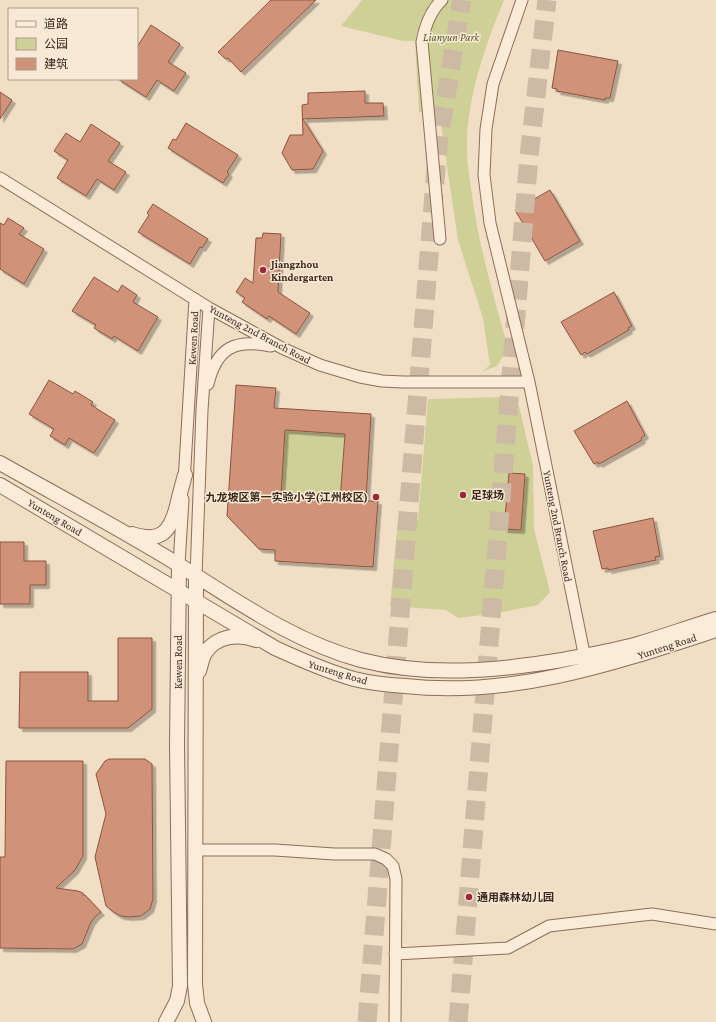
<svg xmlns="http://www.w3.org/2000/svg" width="716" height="1022" font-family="'Crimson Pro','Noto Sans SC',serif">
  <defs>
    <filter id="shadow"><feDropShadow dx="3.5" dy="3.5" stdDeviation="0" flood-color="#0004"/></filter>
  </defs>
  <rect width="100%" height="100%" fill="#f0dec5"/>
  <path fill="#cfcf98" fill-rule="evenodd" d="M362,0H504C486,44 470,89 467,137C466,156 469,176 472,195C479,248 494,297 508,348L497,366L483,371L490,365L483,318L458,240L439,112H419L415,41H403L341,26Z
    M504,397L519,406L533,466L534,529L550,592L538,605L498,613L458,618L446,610L390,606L398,519L418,520L428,399ZM509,473L525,474L521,529L505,528Z
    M285,430L345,434L340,500L281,496Z"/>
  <path fill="#d09279" stroke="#8c543f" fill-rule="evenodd" filter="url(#shadow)" d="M271,0H316L241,72L228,58L226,59L218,52Z
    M151,25L180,44L168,62L186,73L174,91L157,80L146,97L118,79H137V47Z
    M558,50L618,61L610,98H605V100L557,91V89L552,88Z
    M365,91V103H383L384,116L303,119L323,151L313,169L292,170L282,153L290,135H303L302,105L308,104V93Z
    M0,92L12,100L0,119Z
    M186,123L238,155L227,172L229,174L223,183L168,148L173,139L176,140Z
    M91,124L120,143L108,161L126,172L114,190L97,179L86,196L57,178L68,160L54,151L66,133L80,142Z
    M550,190L580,241L545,261L515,210Z
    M153,204L208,239L202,248L200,247L190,264L138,232L149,215L147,213Z
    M8,218L24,228L19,234L44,249L24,284L0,269V223L4,225Z
    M263,233L281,234L278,292L310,313L296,334L269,316L267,319L242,302L245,298L236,292L245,278L253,283L256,238H262Z
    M94,277L118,292L122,285L137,295L133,302L158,317L138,351L114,336L112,339L94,328L96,325L72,311Z
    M614,292L632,326L628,328L629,330L587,354L585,352L581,355L561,322Z
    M49,380L73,394L75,391L93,402L91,405L115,420L94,453L69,438L65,445L50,436L54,429L29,414Z
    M236,385L276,388L274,408L371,414L366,501H378L373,567L275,561V550L259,549L227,516ZM285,430L345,434L340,500L281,496Z
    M627,401L645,435L641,438L642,440L599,464L598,462L594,464L574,431Z
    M509,473L525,474L521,530L504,529Z
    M653,518L660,556L655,557L656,560L608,570V568L602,569L593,531Z
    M0,542H24V561H46V585H30V604H0Z
    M118,638H152V709L128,728H19L20,672H88V701H118Z
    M109,759H145L152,764L153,899L150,909L141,916L129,917L121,916L115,913L106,906L95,857L106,814L96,774L105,761Z
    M6,761H83V856L75,870L56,888L78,891L83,893V895H85L101,912L96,916L91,922L82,944L73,949L0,948V857H5Z"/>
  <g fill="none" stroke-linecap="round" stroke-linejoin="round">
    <path stroke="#ccbaa4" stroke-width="19" stroke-dasharray="19 10" stroke-linecap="butt" d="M367,1022L438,144L462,0
      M458,1022L529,156L547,0"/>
    <g stroke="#8c6e5a" stroke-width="13">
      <path id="minor" d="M522,0L493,84L486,129L484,175L490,223L529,382L586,663
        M0,178L209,308L282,348L320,365L360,377L382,381L403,382H529
        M440,239L422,42C425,26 430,11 442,0
        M208,384C217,347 235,339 271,346
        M184,482L195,299
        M179,565L183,499
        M196,576L202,410L209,308
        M195,850H275L334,854H375L386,859L393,866L396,879L395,1022
        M395,954L508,948L549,926L652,914L716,924"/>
    </g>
    <g stroke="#8c6e5a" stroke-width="16">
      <path id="tertiary" d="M0,463C60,497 121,529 179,565C237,601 294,642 361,660C427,677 496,671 562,660C588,655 613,651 638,644C664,636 690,627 716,619
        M0,485L275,648C301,660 326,671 354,679C370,683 388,685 405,686C513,698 615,663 716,630
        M132,534C160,543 170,533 177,506C179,496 182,486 185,475
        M196,576L195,984L197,1003L204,1022
        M199,671C201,665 202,658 205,653C216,636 238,633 256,640
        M166,1022L177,1001L180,986L177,745L179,565"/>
    </g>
    <use href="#minor" stroke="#faecd8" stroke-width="11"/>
    <use href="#tertiary" stroke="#faecd8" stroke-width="14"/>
  </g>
  <g fill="#9d2737" stroke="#f7e9d5" stroke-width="1.5">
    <circle cx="263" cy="270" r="4"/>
    <circle cx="463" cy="495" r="4"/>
    <circle cx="376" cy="497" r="4"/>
    <circle cx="469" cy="897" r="4"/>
  </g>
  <g text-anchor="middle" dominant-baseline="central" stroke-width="3" stroke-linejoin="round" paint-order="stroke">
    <g font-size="11" font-style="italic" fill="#525924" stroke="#f7e9d5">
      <text x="451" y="37">Lianyun Park</text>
    </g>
    <g font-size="11" font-weight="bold" fill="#3b291e" stroke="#f7e9d5" text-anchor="start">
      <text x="271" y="264">Jiangzhou<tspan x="271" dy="13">Kindergarten</tspan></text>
      <text x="471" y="495">足球场</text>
      <text x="368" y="497" text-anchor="end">九龙坡区第一实验小学(江州校区)</text>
      <text x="477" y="897">通用森林幼儿园</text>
    </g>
    <g font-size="11" fill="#3b291e" stroke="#f7e9d5">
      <text transform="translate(260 334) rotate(28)">Yunteng 2nd Branch Road</text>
      <text transform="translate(193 338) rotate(-87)">Kewen Road</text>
      <text transform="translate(55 517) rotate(31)">Yunteng Road</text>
      <text transform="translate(558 526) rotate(79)">Yunteng 2nd Branch Road</text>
      <text transform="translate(667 646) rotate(-18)">Yunteng Road</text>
      <text transform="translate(178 662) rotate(-90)">Kewen Road</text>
      <text transform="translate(338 672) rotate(17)">Yunteng Road</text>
    </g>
  </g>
  <rect x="8" y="8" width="130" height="72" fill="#f7e9d5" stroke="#ac9c8c"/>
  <rect x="16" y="21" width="20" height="6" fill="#faecd8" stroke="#ac9c8c"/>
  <text x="44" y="28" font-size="12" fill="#3b291e">道路</text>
  <rect x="16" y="38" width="20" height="12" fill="#cfcf98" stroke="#ac9c8c"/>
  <text x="44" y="48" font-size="12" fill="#3b291e">公园</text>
  <rect x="16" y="58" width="20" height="12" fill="#d09279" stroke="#ac9c8c"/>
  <text x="44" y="68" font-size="12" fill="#3b291e">建筑</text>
</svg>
